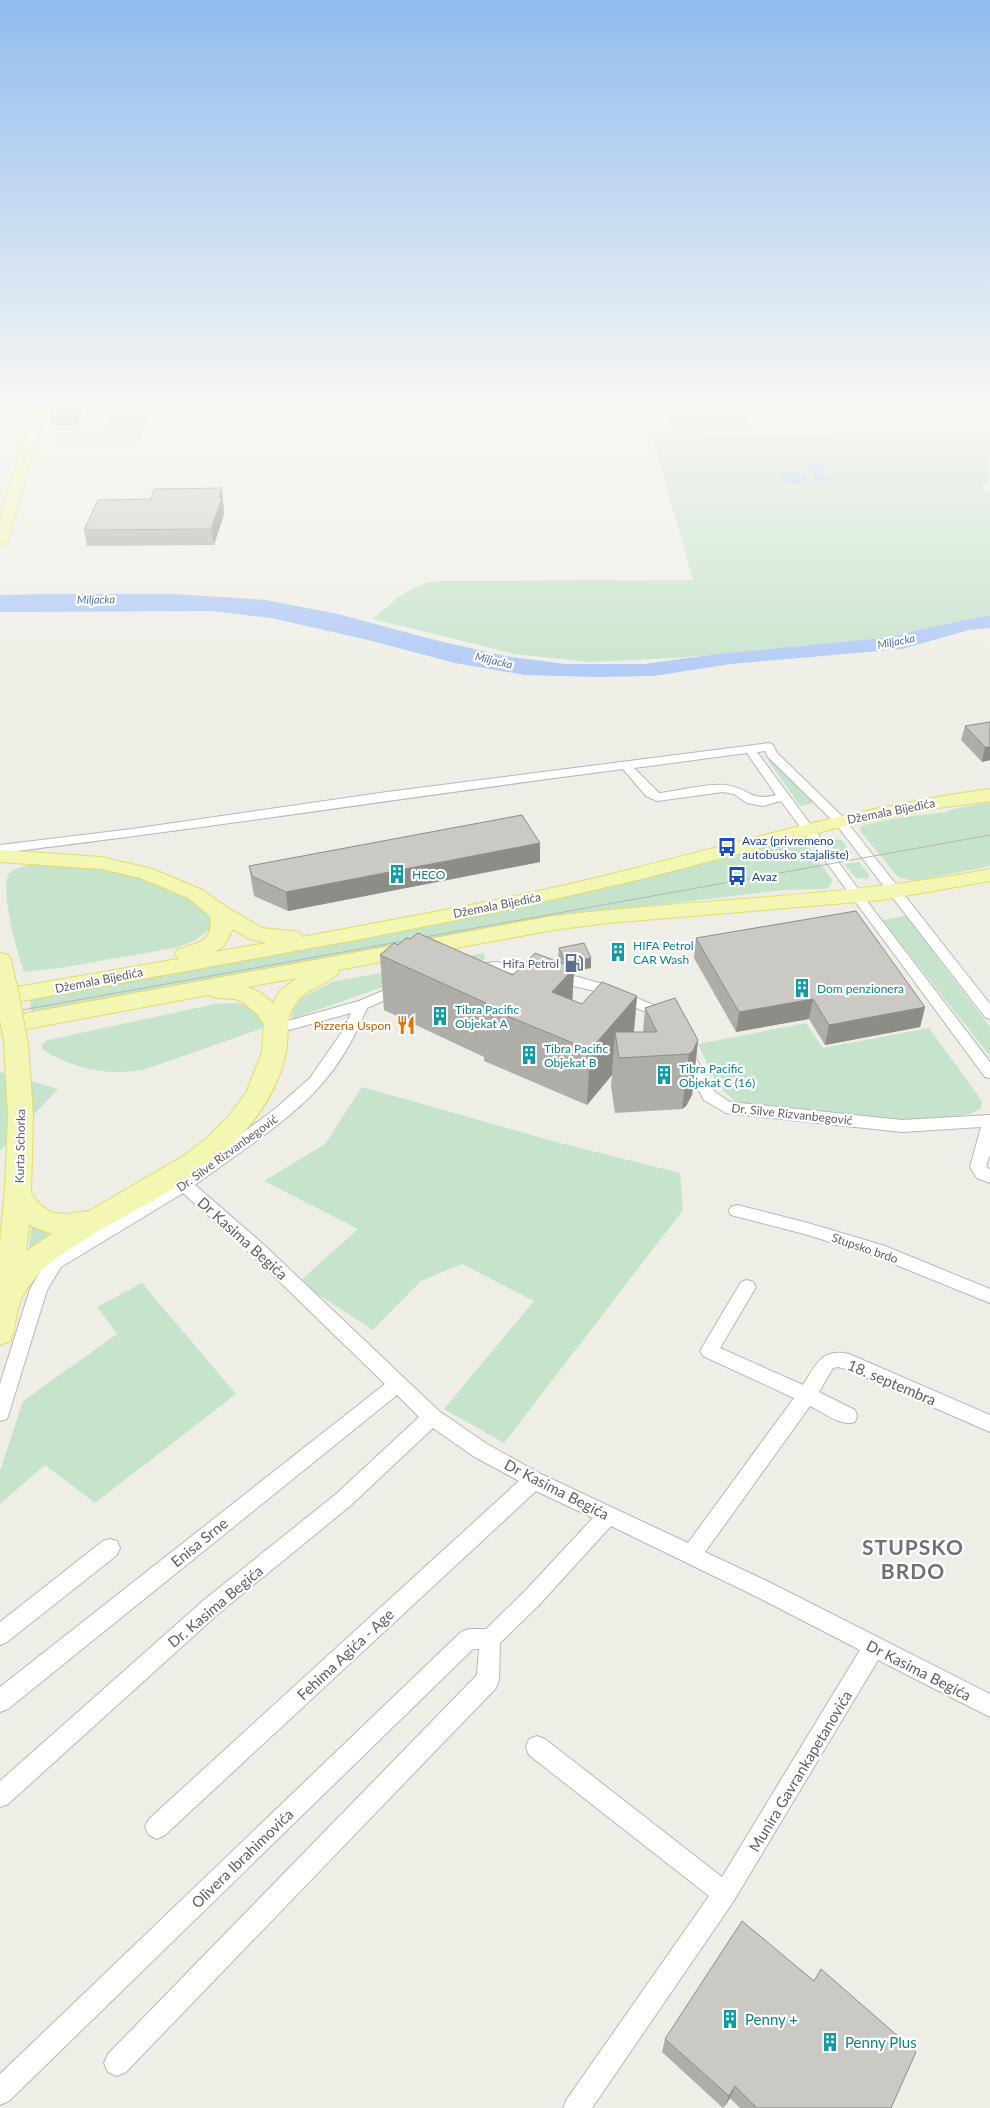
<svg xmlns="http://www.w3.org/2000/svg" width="990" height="2108" font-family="Lato,sans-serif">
  <rect width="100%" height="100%" fill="#efeee6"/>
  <path fill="#c6e3cc" d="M113,401L110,413H125L145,418L147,421L141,441H52L64,432L104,430L108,418L96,415L97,410H84V408L45,410L46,403Z
    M657,401H741L753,431L703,432L671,429Z
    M651,432L709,435L990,434V456L987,471L990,477L987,484L980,486L990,493V615L922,629L892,637L676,658L590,662L515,654L373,619C394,601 408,586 436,581L693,580Z
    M770,758L813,803L800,806L767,759Z
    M990,802V865L982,868L913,881L898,877L861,832L860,827L864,825L903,817L946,812L953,809Z
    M832,839L841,840L852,853L838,856L829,843V840Z
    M793,840L806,843L832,880L830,886L826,889L782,890L533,920L31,1012L30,997L516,908Z
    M58,862L105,867L173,887L207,908L213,918L211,929L192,942L174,948L59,968L24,972C16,949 0,890 9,873C23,863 42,864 58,862Z
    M859,862L869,875L868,879L856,878L844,864Z
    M906,916L990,1027V1056L882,920Z
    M484,953L485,959L428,971L292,1019L293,1009L301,998L332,982Z
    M235,1003L252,1005L263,1017V1028L146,1069C111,1077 72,1069 42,1049V1044L48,1040L215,1004Z
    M806,1023L823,1048L929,1028L977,1094L982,1102L981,1108C946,1134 788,1109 741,1104C716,1092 710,1068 698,1044Z
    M0,1072L58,1089L0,1151Z
    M362,1087L560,1143L680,1173L683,1210L504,1443L444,1409L534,1301L462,1264L421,1281L373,1330L299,1282L358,1229L264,1181L325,1144Z
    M32,1224L67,1232L28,1254Z
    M142,1283L236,1394L95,1503L45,1465L0,1504V1471L23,1401L117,1334L97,1307Z"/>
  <path fill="#aec8f7" d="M809,463H820L827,469L816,472L819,476H829L826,482L813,479V471L807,468Z
    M792,472L805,475L807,480C798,486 786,485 778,478L781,473Z
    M45,594H173L266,600L338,614L431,639L505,656L565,664H644L717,654L892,637L922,629L990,615V628L969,630L902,649L730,664L654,676L596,677L525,675L455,663L368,640L271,618L211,611L0,612V595Z"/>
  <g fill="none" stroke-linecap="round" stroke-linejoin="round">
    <g stroke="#b6b7bc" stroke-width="2">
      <path id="street" d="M769,743L773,745L777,753L843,817L990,1004V1019L985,1017L835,823L768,757L765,751L757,752L876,913L990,1062V1078L985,1077L781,801L763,806L747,803L734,794L723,792L657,801L646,796L623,769C415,796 208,828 0,853V845L132,829L387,792ZM747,753L776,795C749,802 750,788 725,785C708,783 677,791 659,793L634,768Z
        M497,962L578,977L609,986L672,1013L674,1016L672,1019H662L599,992L578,987L497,970L468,971L466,968L468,965Z
        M401,983L406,985L408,988L406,991L367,1008C356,1035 340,1064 320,1086C287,1123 235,1155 195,1185L263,1244L439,1411L487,1444L541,1474L688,1543L794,1398L703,1356L700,1351L741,1282L747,1280L753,1282L756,1287L720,1348L803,1385C816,1365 821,1348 849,1354L990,1415V1432L846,1369L838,1367L833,1368L819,1392L855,1410L857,1416L855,1422C841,1427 823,1412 810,1406L705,1552L769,1582L990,1694V1717L878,1660L733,1902L592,2108H563L567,2099L709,1896L529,1755L526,1747L529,1739L537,1736L545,1739L722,1877L860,1650L755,1596L611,1526L539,1605L500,1643L499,1680L496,1688L126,2072L117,2076L108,2072L104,2063L108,2054L477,1675L479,1649H473L9,2101L0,2105V2074L461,1632L469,1629H486L525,1591L593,1518L536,1491L165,1835L157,1839L149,1835L145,1827L149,1819L519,1481L473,1456L433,1428L350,1506L218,1614L8,1804L0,1807V1781L204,1600L336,1494L419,1417L397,1395L8,1709L0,1712V1687L385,1384L251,1254L183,1193L61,1267L47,1290L9,1413L7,1419L0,1421V1384L30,1289L49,1257L178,1181L276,1108L310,1078L344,1029L351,1013L289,1030L284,1028L282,1025L284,1022L359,1001Z
        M685,1047L690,1048L715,1092L730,1102L902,1120L990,1115V1155L986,1166L990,1170V1183L977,1178L970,1167L981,1127L902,1132L726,1113L704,1100L678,1052L680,1048Z
        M737,1205L808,1223L885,1246L990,1289V1303L874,1256L808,1235L731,1215L729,1211L731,1207Z
        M110,1539L117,1541L120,1548L117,1555L7,1642L0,1645V1622L103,1541Z"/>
    </g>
    <g stroke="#e4db6a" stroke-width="2">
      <path id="primary" d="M36,401H48L8,540L5,543L0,545V518Z
        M990,789V801L938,808L836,828L642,879L511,909L366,938L0,1005V953L8,955L11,960L17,987L178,959L175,954L178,949C198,944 215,940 210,916L188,898L140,878L101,869L0,862V850L101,857L153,869L202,890L228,908L262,928L299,932L302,937C412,916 523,897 632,869C751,839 868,805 990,789ZM233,929L247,938L267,943L214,952L223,947Z
        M990,869V881L882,900L608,923L553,930L338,970L339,972C331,985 304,986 293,1008C285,1023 289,1037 286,1052C278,1091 254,1125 225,1151C181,1191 124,1213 75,1246C59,1256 43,1266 32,1282C27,1288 21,1297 19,1305C15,1317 16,1329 10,1341L0,1345V1241L5,1188L8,1116L4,1043L8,1037L16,1035L24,1037L28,1043L33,1116L31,1193L41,1206L53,1213L67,1214L89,1211L185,1155L207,1138L227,1118L246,1093L262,1052L264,1024L257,1014L244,1003L235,999L217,998L208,995L0,1034V1018L553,916C699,899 846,897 990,869ZM297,978L280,991L273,1003L260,992L247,987ZM29,1225L52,1234L26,1251Z"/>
    </g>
    <use href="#street" fill="#fff" fill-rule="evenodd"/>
    <use href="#primary" fill="#f4f7b3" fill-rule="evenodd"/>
    <path stroke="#b6b7b7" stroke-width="1" d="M0,1014L990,835"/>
    <g stroke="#e4db6a" stroke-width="25" stroke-linecap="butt">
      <path id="primary-bridge" d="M6,989L16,1043"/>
    </g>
    <use href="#primary-bridge" stroke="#f4f7b3" stroke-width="23"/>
  </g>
  <path fill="#aeada8" d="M83,410L76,426H52L50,414Z
    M224,504V514L214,545L87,546L84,530Z
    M990,722V760L982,762L961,740L965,726Z
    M540,862L288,911L254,896L252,885L249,866Z
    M696,938L925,1007L920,1027L825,1045L809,1019L736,1032L694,958Z
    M398,945L513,975L561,963L558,958L559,948L591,958V968L574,971L572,1001L582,1004L637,996L634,1032H643L645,1008L698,1040L692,1095L686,1106L682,1109L615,1113L611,1086L612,1075L587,1105L484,1061V1057L384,1010L380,955Z
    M665,2039L891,2108H740L730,2098L723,2108L662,2052Z"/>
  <path fill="#8d8d88" d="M80,401H82L83,410L76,426L74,414Z
    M222,488L224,514L214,545L211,529Z
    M985,747H990V760L982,762Z
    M540,843V862L288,911L286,892Z
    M591,958V968L574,971L571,1023L552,992L565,972V962Z
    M637,996L632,1051L615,1032L612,1075L587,1105L590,1050Z
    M813,999L809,1019L736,1032L739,1012Z
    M925,1007L920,1027L825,1045L829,1025Z
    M698,1040L692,1095L686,1106L682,1109L689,1054Z
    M735,2086L730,2098L724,2108L729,2096Z"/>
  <path fill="#cac9c3" stroke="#8d8d88" d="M57,401H80L74,414H50Z
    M222,488L219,498H222L211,529L84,530L98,500L151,499L154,489Z
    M990,722V747H985L965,726Z
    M522,815L540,843L286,892L252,876L249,866Z
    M856,911L925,1007L829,1025L813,999L739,1012L696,938Z
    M418,933L513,975L535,953L574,968L552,992L582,1004L602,982L637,996L590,1050L483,1006L486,1003L380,955L394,943L398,945L406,938L410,939Z
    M584,943L591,958L565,962L559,948Z
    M675,998L698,1040L693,1051L689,1054L619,1058L615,1032H657L645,1008Z
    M742,1921L814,1981L821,1969L916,2052L891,2108H757L735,2086L729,2096L665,2039Z"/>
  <linearGradient id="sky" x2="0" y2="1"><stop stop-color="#91bcee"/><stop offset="0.58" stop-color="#f8f7f4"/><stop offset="1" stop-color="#f8f7f4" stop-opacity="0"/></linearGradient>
  <rect width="990" height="696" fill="url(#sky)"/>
  <defs>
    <g id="bus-bare" transform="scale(1.5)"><path d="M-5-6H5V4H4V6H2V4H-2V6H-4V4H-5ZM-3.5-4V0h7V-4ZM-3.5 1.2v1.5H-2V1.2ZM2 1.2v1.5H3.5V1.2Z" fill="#1a4fb4" stroke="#fff" stroke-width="2.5" paint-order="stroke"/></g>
    <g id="building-bare" transform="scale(1.5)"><path d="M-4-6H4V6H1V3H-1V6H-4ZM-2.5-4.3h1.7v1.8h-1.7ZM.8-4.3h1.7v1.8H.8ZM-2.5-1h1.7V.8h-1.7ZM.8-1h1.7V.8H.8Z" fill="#0f9aa8" stroke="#fff" stroke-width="2.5" paint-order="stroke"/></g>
    <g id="fuel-bare" transform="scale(1.5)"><path d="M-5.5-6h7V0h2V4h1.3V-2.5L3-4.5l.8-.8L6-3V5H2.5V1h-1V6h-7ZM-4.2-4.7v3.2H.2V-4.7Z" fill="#5c6f8a" stroke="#fff" stroke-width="2.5" paint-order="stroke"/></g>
    <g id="restaurant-bare" transform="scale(1.5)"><path d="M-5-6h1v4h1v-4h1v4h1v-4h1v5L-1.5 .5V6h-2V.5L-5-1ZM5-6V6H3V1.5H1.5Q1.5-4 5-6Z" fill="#e8710a" stroke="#fff" stroke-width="2.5" paint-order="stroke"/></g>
  </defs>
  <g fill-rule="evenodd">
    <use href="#bus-bare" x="727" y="847"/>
    <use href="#building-bare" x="397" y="874"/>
    <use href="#bus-bare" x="737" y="876"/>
    <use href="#building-bare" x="618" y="952"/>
    <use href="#fuel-bare" x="574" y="963"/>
    <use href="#building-bare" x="802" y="988"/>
    <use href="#building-bare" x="440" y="1016"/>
    <use href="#restaurant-bare" x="406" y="1025"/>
    <use href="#building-bare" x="529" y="1055"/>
    <use href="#building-bare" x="664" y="1075"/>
    <use href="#building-bare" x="730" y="2019"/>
    <use href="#building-bare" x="830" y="2042"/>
  </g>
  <g text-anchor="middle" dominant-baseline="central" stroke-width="4.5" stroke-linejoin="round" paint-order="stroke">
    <g font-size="11" font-style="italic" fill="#536fb8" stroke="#fff">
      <text transform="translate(96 599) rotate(-1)">Miljacka</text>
      <text transform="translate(896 641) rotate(-11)">Miljacka</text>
      <text transform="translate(494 660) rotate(13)">Miljacka</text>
    </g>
    <g font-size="12" fill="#5e6065" stroke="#fff">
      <text transform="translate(891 811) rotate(-11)">Džemala Bijedića</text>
      <text transform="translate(497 905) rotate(-11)">Džemala Bijedića</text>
      <text transform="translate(99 980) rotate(-11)">Džemala Bijedića</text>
      <text transform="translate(792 1114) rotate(6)">Dr. Silve Rizvanbegović</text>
      <text transform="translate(20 1146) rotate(-89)">Kurta Schorka</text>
      <text transform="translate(227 1153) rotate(-36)">Dr. Silve Rizvanbegović</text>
      <text transform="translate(865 1248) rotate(19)">Stupsko brdo</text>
    </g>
    <g font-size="12" fill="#164399" stroke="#fff" text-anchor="start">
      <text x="742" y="840">Avaz (privremeno<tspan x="742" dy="14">autobusko stajalište)</tspan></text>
      <text x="752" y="876">Avaz</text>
    </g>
    <g font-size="12" fill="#0d838f" stroke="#fff" text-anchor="start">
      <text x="412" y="874">HECO</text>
      <text x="633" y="945">HIFA Petrol<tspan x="633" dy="14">CAR Wash</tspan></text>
      <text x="817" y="988">Dom penzionera</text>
      <text x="455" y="1009">Tibra Pacific<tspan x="455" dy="14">Objekat A</tspan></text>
      <text x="544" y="1048">Tibra Pacific<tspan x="544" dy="14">Objekat B</tspan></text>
      <text x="679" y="1068">Tibra Pacific<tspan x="679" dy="14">Objekat C (16)</tspan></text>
    </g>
    <g font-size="12" fill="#4e5e75" stroke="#fff" text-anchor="end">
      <text x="559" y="963">Hifa Petrol</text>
    </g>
    <g font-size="12" fill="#c56008" stroke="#fff" text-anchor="end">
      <text x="391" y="1025">Pizzeria Uspon</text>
    </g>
    <g font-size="15" fill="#5e6065" stroke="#fff">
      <text transform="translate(243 1238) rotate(42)">Dr Kasima Begića</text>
      <text transform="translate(892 1382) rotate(23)">18. septembra</text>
      <text transform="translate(557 1489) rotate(27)">Dr Kasima Begića</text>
      <text transform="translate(199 1542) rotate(-39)">Enisa Srne</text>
      <text transform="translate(215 1606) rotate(-40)">Dr. Kasima Begića</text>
      <text transform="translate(345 1654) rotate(-43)">Fehima Agića - Age</text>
      <text transform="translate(919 1670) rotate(27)">Dr Kasima Begića</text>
      <text transform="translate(800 1771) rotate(-59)">Munira Gavrankapetanovića</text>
      <text transform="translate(242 1858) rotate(-44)">Olivera Ibrahimovića</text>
    </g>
    <g font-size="15" fill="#0d838f" stroke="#fff" text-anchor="start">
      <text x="745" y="2019">Penny +</text>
      <text x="845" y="2042">Penny Plus</text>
    </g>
    <g font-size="21" font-weight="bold" letter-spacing="1" fill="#6f7177" stroke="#fff">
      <text x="913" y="1546">STUPSKO<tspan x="913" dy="24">BRDO</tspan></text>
    </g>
  </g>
</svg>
